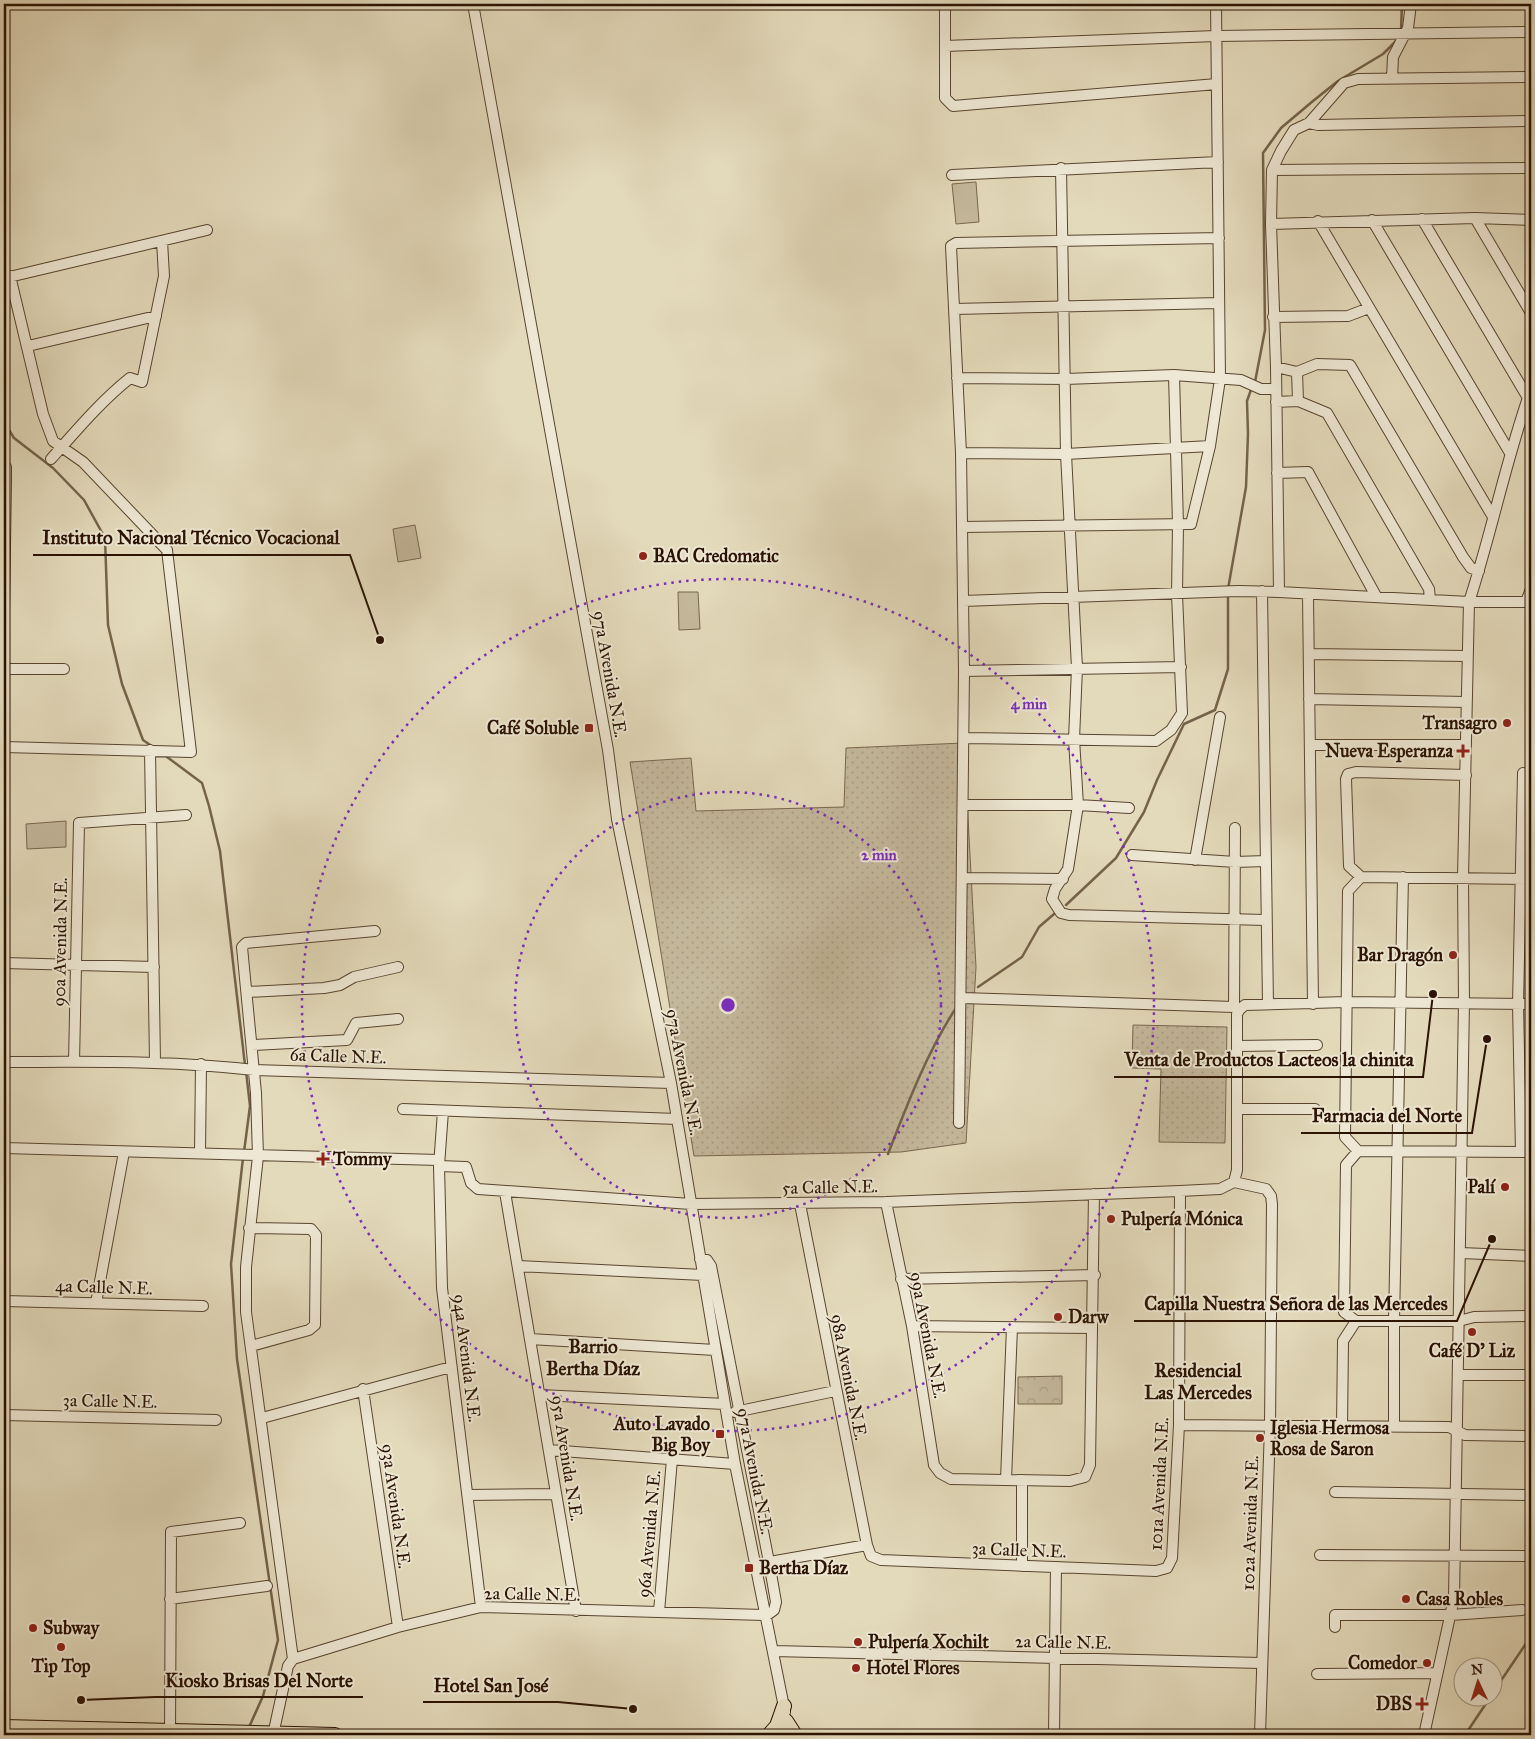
<svg xmlns="http://www.w3.org/2000/svg" width="1535" height="1739" font-family="'IM FELL Great Primer',serif">
  <defs>
    <pattern id="grass-dots" width="8" height="8" patternUnits="userSpaceOnUse" patternTransform="scale(1.25)"><rect width="8" height="8" fill="#c4b89c"/><path d="M2 2h.1M6 6h.1" fill="none" stroke="#a99d85" stroke-width="1.8" stroke-linecap="round"/></pattern>
    <pattern id="park-crowns" width="20" height="18" patternUnits="userSpaceOnUse" patternTransform="scale(1.25)"><rect width="20" height="18" fill="#c4b89c"/><path d="M2 6a3 3 0 1 1 6 0M12 15a3 3 0 1 1 6 0" fill="none" stroke="#a99d85"/></pattern>
  </defs>
  <rect width="100%" height="100%" fill="#e3dabb"/>
  <filter id="stains"><feTurbulence type="fractalNoise" baseFrequency=".004" numOctaves="4"/><feColorMatrix values="0 0 0 0 .2 0 0 0 0 .09 0 0 0 0 .02 0 0 0 .5 -.17"/></filter>
  <radialGradient id="worn" r=".72"><stop offset=".6" stop-color="#630" stop-opacity="0"/><stop offset="1" stop-color="#630" stop-opacity=".3"/></radialGradient>
  <path fill="url(#grass-dots)" stroke="#78664f" d="M964,743L976,967L966,1143L901,1152L694,1156L630,762L691,758L696,811L844,807L846,748Z
    M1133,1025L1227,1027L1225,1143L1159,1142L1161,1069L1132,1068Z"/>
  <path fill="url(#park-crowns)" stroke="#78664f" d="M1062,1376V1404H1018V1377Z"/>
  <path fill="#c4b89c" stroke="#78664f" d="M976,182L979,222L956,224L952,184Z
    M415,525L421,558L398,562L393,529Z
    M678,592H698L700,629L679,630Z
    M66,821V847L27,849L26,824Z"/>
  <g fill="none" stroke-linecap="round" stroke-linejoin="round">
    <path stroke="#74624b" stroke-width="2.5" d="M1401,31L1402,4
      M1255,382L1265,330L1263,153L1281,128L1313,101L1338,81L1383,54L1397,40
      M4,422L14,438L53,468L84,500L105,538L108,625L122,684L143,740L153,747
      M1228,589L1246,487L1248,434L1247,401L1252,387
      M163,754L202,783L209,806L220,851L245,1065
      M1066,905L1116,858L1144,812L1157,780L1184,724L1215,710L1228,669V594
      M978,987L1022,957L1039,927L1054,914
      M244,1152L250,1106L246,1071
      M888,1154C907,1105 927,1052 956,1008
      M243,1158L231,1264L237,1359L278,1640L263,1696L250,1725
      M1492,1694L1531,1636
      M1465,1735L1491,1696"/>
    <g stroke="#594530" stroke-width="12">
      <path id="minor" d="M473,4L608,750L617,819L671,1083L735,1464L785,1712
        M945,4V98L953,106L1217,84
        M945,46L1216,36L1531,32
        M1531,77L1358,79L1344,83L1309,123L1294,130L1281,151L1272,170L1271,224L1276,367L1279,592L1469,602H1531
        M1392,78L1393,57L1408,28L1411,4
        M1309,123L1318,125L1531,121
        M1061,168L1066,454L1077,668L1074,739L1078,805L1068,869L1055,889L1052,899L1061,913L1069,915L1266,920
        M1272,170L1531,168
        M952,175L1218,162
        M1475,218L1531,313
        M1422,219L1528,398
        M1372,220L1510,453
        M1318,221L1493,517
        M1271,224L1475,218L1531,220
        M5,278L207,230
        M954,309L1219,303
        M1273,317L1348,316L1369,308
        M28,346L156,316
        M1276,367L1297,372L1298,401
        M1297,372L1317,364L1350,365L1463,557L1471,568L1479,571
        M957,378L1065,379L1174,375L1241,380L1261,389H1276
        M1276,402L1298,401L1327,413L1429,589L1430,599
        M961,453L1066,454L1210,446
        M51,459C76,431 100,402 130,378L142,382L164,276L162,241
        M4,466L6,467V480L4,610
        M1277,473L1308,472L1376,596
        M962,527L1191,524L1210,446L1220,379L1216,4
        M1262,591L1268,1004
        M1308,595L1313,1004
        M963,601L1238,591L1279,592
        M1526,602L1531,589
        M1309,654L1467,656
        M4,669H64
        M964,671L1181,667
        M1309,699L1466,702
        M965,738L1156,741L1171,730L1182,713L1177,594L1178,525L1174,375
        M1310,745H1466
        M4,747L191,752L167,550L83,462L53,441L43,414L10,276
        M150,750L155,1062
        M963,805H1078L1129,808
        M1132,855L1235,862L1266,861
        M1195,860L1220,717
        M1361,877L1531,879
        M963,878L1063,879
        M4,963L154,967
        M247,992L324,988L340,985L354,977L398,967
        M962,998L1234,1007L1240,1009
        M1234,1007L1235,828
        M1240,1009L1245,1005L1346,1002L1531,1004
        M252,1045L347,1040L356,1023L398,1019
        M1237,1046L1317,1045
        M4,1062C88,1062 171,1060 254,1070L671,1083
        M74,1062L79,823L186,815
        M403,1109L677,1119
        M1237,1109H1315
        M443,1111L439,1166L442,1288L481,1607
        M959,1123L964,671L961,453L951,246L956,243L1219,238
        M4,1148L439,1160
        M1358,1151L1531,1152
        M1521,1152L1518,1004L1523,773
        M200,1153L201,1064
        M439,1166L466,1167L471,1183L478,1189L691,1204L886,1202L1180,1191L1220,1189L1234,1182
        M1234,1182L1266,1189L1271,1196L1272,1204L1270,1426L1260,1735
        M1234,1182L1237,1170V1014L1240,1009
        M505,1192L576,1611
        M886,1202L912,1326L934,1465L940,1473L951,1479L1070,1481L1085,1477L1090,1465L1094,1194
        M800,1204L867,1545L871,1556L881,1560L1156,1571L1167,1568L1172,1558L1179,1425L1180,1191
        M249,1228L311,1229L316,1235L315,1325L309,1330L251,1346
        M1461,1253L1531,1256
        M518,1266L703,1275
        M901,1279L1095,1275
        M4,1301L203,1306
        M96,1303L124,1152
        M1356,1321H1459L1474,1317L1531,1316
        M912,1326L1092,1328
        M530,1339L715,1350
        M1458,1375H1531
        M363,1389L398,1627
        M540,1395L725,1404
        M735,1412L835,1391
        M4,1415L216,1420
        M262,1418L451,1367
        M1179,1425L1449,1427L1465,1435L1531,1436
        M1342,1427L1343,1341L1356,1321L1344,1312L1346,1165L1358,1151L1345,1137L1348,891L1361,877L1349,866L1346,779L1348,774L1356,772L1466,775
        M1394,1427V1321L1403,877
        M549,1450L735,1464
        M1006,1480L1012,1327
        M1022,1480V1566
        M1335,1492L1531,1495
        M468,1495L556,1494
        M1320,1555L1531,1556
        M764,1563L867,1545
        M170,1599L267,1586
        M659,1612L672,1459
        M1335,1627V1615H1451L1522,1610
        M774,1651L1261,1663
        M293,1659L246,1312V1267L258,1156L256,1093L242,947L246,943L375,931
        M1317,1674L1437,1673
        M170,1731L171,1532L240,1523
        M273,1735L288,1666L293,1659L398,1627L481,1607L767,1615L774,1610L776,1602L769,1562L711,1266L707,1260L700,1259
        M1054,1735L1056,1567
        M1424,1735L1454,1598L1464,1002L1463,878L1469,602C1492,532 1506,459 1531,389"/>
    </g>
    <g stroke="#2b1302" stroke-width="16">
      <path id="highway" d="M786,1721L795,1735
        M4,1727L335,1735
        M769,1735L777,1726L784,1706"/>
    </g>
    <use href="#minor" stroke="#ede7d3" stroke-width="10"/>
    <use href="#highway" stroke="#e3dabb" stroke-width="14"/>
  </g>
  <g fill="none" stroke="#7b2cbf" stroke-width="2.5" stroke-dasharray="2.5 5">
    <circle cx="728" cy="1005" r="213"/>
    <circle cx="728" cy="1005" r="426"/>
  </g>
  <g fill="#8f2418" stroke="#ede7d3" stroke-width="2">
    <circle cx="643" cy="556" r="5"/>
    <circle cx="1507" cy="723" r="5"/>
    <rect x="584" y="723" width="10" height="10" rx="2.5"/>
    <path d="M1460.5 743.5h5v5h5v5h-5v5h-5v-5h-5v-5h5z"/>
    <circle cx="1453" cy="955" r="5"/>
    <path d="M320.5 1151.5h5v5h5v5h-5v5h-5v-5h-5v-5h5z"/>
    <circle cx="1505" cy="1187" r="5"/>
    <circle cx="1111" cy="1219" r="5"/>
    <circle cx="1058" cy="1317" r="5"/>
    <circle cx="1472" cy="1332" r="5"/>
    <rect x="715" y="1429" width="10" height="10" rx="2.5"/>
    <circle cx="1260" cy="1438" r="5"/>
    <rect x="744" y="1563" width="10" height="10" rx="2.5"/>
    <circle cx="1406" cy="1599" r="5"/>
    <circle cx="33" cy="1628" r="5"/>
    <circle cx="858" cy="1642" r="5"/>
    <circle cx="61" cy="1647" r="5"/>
    <circle cx="1427" cy="1663" r="5"/>
    <circle cx="856" cy="1668" r="5"/>
    <path d="M1419.5 1696.5h5v5h5v5h-5v5h-5v-5h-5v-5h5z"/>
  </g>
  <g text-anchor="middle" dominant-baseline="central" stroke-width="4" stroke-linejoin="round" paint-order="stroke">
    <g font-size="18" font-weight="bold" fill="#2b1302" stroke="#ede7d3" text-anchor="start">
      <text x="653" y="556">BAC Credomatic</text>
      <text x="1497" y="723" text-anchor="end">Transagro</text>
      <text x="579" y="728" text-anchor="end">Café Soluble</text>
      <text x="1453" y="751" text-anchor="end">Nueva Esperanza</text>
      <text x="1443" y="955" text-anchor="end">Bar Dragón</text>
      <text x="333" y="1159">Tommy</text>
      <text x="1495" y="1187" text-anchor="end">Palí</text>
      <text x="1121" y="1219">Pulpería Mónica</text>
      <text x="1068" y="1317">Darw</text>
      <text x="1472" y="1351" text-anchor="middle">Café D' Liz</text>
      <text x="710" y="1424" text-anchor="end">Auto Lavado<tspan x="710" dy="21">Big Boy</tspan></text>
      <text x="1270" y="1428">Iglesia Hermosa<tspan x="1270" dy="21">Rosa de Saron</tspan></text>
      <text x="759" y="1568">Bertha Díaz</text>
      <text x="1416" y="1599">Casa Robles</text>
      <text x="43" y="1628">Subway</text>
      <text x="868" y="1642">Pulpería Xochilt</text>
      <text x="1417" y="1663" text-anchor="end">Comedor</text>
      <text x="61" y="1666" text-anchor="middle">Tip Top</text>
      <text x="866" y="1668">Hotel Flores</text>
      <text x="1412" y="1704" text-anchor="end">DBS</text>
    </g>
    <g font-size="18" fill="#2b1302" stroke="#ede7d3">
      <text transform="translate(610 674) rotate(80)">97a Avenida N.E.</text>
      <text transform="translate(60 942) rotate(-89)">90a Avenida N.E.</text>
      <text transform="translate(338 1056) rotate(2)">6a Calle N.E.</text>
      <text transform="translate(684 1072) rotate(79)">97a Avenida N.E.</text>
      <text transform="translate(830 1187) rotate(-1)">5a Calle N.E.</text>
      <text transform="translate(104 1287) rotate(2)">4a Calle N.E.</text>
      <text transform="translate(928 1335) rotate(79)">99a Avenida N.E.</text>
      <text transform="translate(467 1358) rotate(83)">94a Avenida N.E.</text>
      <text transform="translate(849 1377) rotate(79)">98a Avenida N.E.</text>
      <text transform="translate(110 1401) rotate(1)">3a Calle N.E.</text>
      <text transform="translate(567 1458) rotate(81)">95a Avenida N.E.</text>
      <text transform="translate(755 1471) rotate(79)">97a Avenida N.E.</text>
      <text transform="translate(1159 1484) rotate(-87)">101a Avenida N.E.</text>
      <text transform="translate(396 1506) rotate(82)">93a Avenida N.E.</text>
      <text transform="translate(1250 1523) rotate(-88)">102a Avenida N.E.</text>
      <text transform="translate(649 1534) rotate(-85)">96a Avenida N.E.</text>
      <text transform="translate(1019 1550) rotate(2)">3a Calle N.E.</text>
      <text transform="translate(532 1594) rotate(1)">2a Calle N.E.</text>
      <text transform="translate(1063 1642) rotate(1)">2a Calle N.E.</text>
    </g>
    <g font-size="19" font-weight="bold" fill="#2b1302" stroke="#ede7d3">
      <text x="593" y="1346">Barrio<tspan x="593" dy="22">Bertha Díaz</tspan></text>
      <text x="1198" y="1370">Residencial<tspan x="1198" dy="22">Las Mercedes</tspan></text>
    </g>
  </g>
  <circle cx="728" cy="1005" r="8" fill="#7b2cbf" stroke="#ede7d3" stroke-width="2.5"/>
  <g font-size="15" text-anchor="middle" font-weight="bold" fill="#7b2cbf" stroke="#ede7d3" stroke-width="4" stroke-linejoin="round" paint-order="stroke">
    <text x="1029" y="709">4 min</text>
    <text x="879" y="860">2 min</text>
  </g>
  <path fill="none" stroke="#2b1302" stroke-width="2" d="M380 640L350 555H33M1433 994L1423 1077H1114M1487 1039L1472 1133H1301M1492 1239L1457 1321H1134M81 1700L155 1697H363M633 1709L558 1702H423"/>
  <g fill="#2b1302" stroke="#ede7d3" stroke-width="2">
    <circle cx="380" cy="640" r="5"/>
    <circle cx="1433" cy="994" r="5"/>
    <circle cx="1487" cy="1039" r="5"/>
    <circle cx="1492" cy="1239" r="5"/>
    <circle cx="81" cy="1700" r="5"/>
    <circle cx="633" cy="1709" r="5"/>
  </g>
  <g font-size="19" text-anchor="middle" font-weight="bold" fill="#2b1302" stroke="#ede7d3" stroke-width="4" stroke-linejoin="round" paint-order="stroke">
    <text x="191" y="544">Instituto Nacional Técnico Vocacional</text>
    <text x="1269" y="1066">Venta de Productos Lacteos la chinita</text>
    <text x="1387" y="1122">Farmacia del Norte</text>
    <text x="1296" y="1310">Capilla Nuestra Señora de las Mercedes</text>
    <text x="259" y="1687">Kiosko Brisas Del Norte</text>
    <text x="491" y="1692">Hotel San José</text>
  </g>
  <rect width="1535" height="1739" fill="none" stroke="#e3dabb" stroke-width="20"/>
  <rect x="5" y="5" width="1525" height="1729" fill="none" stroke="#2b1302" stroke-width="2.5"/>
  <rect x="10" y="10" width="1515" height="1719" fill="none" stroke="#2b1302"/>
  <g transform="translate(1478 1682) rotate(356)"><circle r="24" fill="#ede7d3" stroke="#9f927f"/>
  <path d="M0-4L9 19L0 12L-9 19Z" fill="#8f2418"/>
  <text y="-8" font-size="14" font-weight="bold" text-anchor="middle" fill="#2b1302">N</text>
  </g>
  <rect width="100%" height="100%" filter="url(#stains)"/>
  <rect width="100%" height="100%" fill="url(#worn)"/>
</svg>
